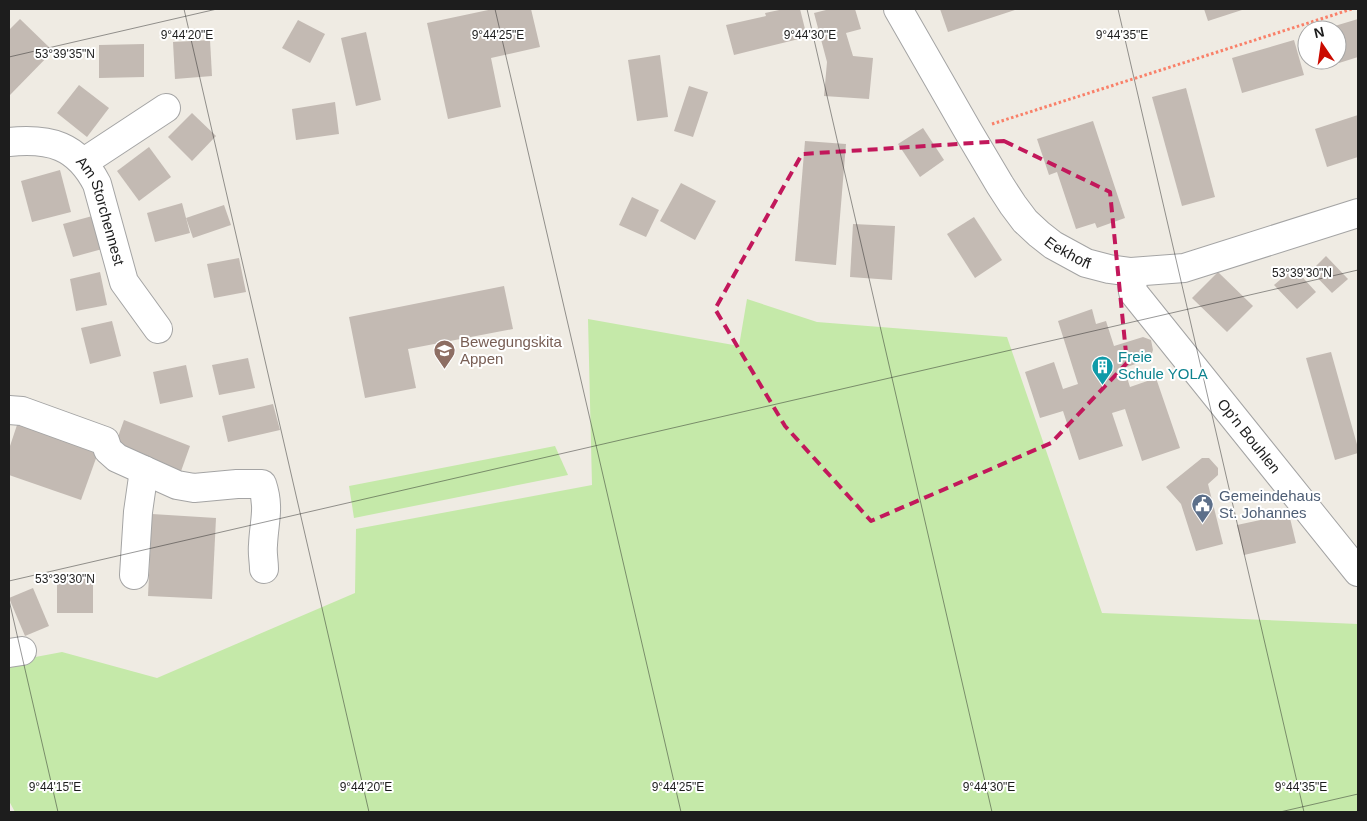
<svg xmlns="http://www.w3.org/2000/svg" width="1367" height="821" font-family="Helvetica,sans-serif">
	<rect width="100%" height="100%" fill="#efebe3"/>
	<g fill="#c5e9a9">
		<path d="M 747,299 L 817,322 L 1007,337 L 1102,613 L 1358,624 L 1358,812 L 15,812 L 9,801 L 9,662 L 62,652 L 157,678 L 355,593 L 356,529 L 592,485 L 588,319 L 739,346 Z"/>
		<path d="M 555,446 L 568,475 L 354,518 L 349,486 Z"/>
	</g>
	<g fill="#c3bab3">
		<path d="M 493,9 L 531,9 L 540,47 L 491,58 L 501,107 L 448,119 L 427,23 Z"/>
		<path d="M 784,9 L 800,9 L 807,37 L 734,55 L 726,25 L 766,16 L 765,13 Z"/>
		<path d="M 830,9 L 855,9 L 861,29 L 846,33 L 853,56 L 873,58 L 869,99 L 824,96 L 827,62 L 814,13 Z"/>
		<path d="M 940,9 L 1018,9 L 948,32 Z"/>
		<path d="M 1204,9 L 1245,9 L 1208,21 Z"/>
		<path d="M 20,19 L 53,51 L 9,96 L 9,30 Z"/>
		<path d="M 1358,19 L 1358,57 L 1339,63 L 1337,57 L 1337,30 L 1328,30 L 1328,28 Z"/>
		<path d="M 298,20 L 325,34 L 310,63 L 282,48 Z"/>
		<path d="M 366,32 L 381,100 L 356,106 L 341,38 Z"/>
		<path d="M 210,40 L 212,76 L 175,79 L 173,42 Z"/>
		<path d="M 1294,40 L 1304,75 L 1242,93 L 1232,58 Z"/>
		<path d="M 144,44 L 144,77 L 99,78 L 99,45 Z"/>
		<path d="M 660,55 L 668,117 L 637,121 L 628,60 Z"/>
		<path d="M 79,85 L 109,108 L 87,137 L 57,113 Z"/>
		<path d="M 689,86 L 708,92 L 693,137 L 674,131 Z"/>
		<path d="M 1186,88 L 1215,197 L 1182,206 L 1152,97 Z"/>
		<path d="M 335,102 L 339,134 L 296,140 L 292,109 Z"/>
		<path d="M 192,113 L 216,136 L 192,161 L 168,137 Z"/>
		<path d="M 1358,115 L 1358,157 L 1327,167 L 1315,129 Z"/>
		<path d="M 1093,121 L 1125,218 L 1097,228 L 1095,223 L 1076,229 L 1057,172 L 1049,175 L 1037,139 Z"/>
		<path d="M 923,128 L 944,160 L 920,177 L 898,144 Z"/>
		<path d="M 805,141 L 846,144 L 836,265 L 795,261 Z"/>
		<path d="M 149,147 L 171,177 L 139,201 L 117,171 Z"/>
		<path d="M 60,170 L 71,212 L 32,222 L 21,181 Z"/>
		<path d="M 681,183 L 716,201 L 695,240 L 660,221 Z"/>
		<path d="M 632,197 L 659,210 L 646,237 L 619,225 Z"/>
		<path d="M 182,203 L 190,233 L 155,242 L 147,213 Z"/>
		<path d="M 224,205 L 231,225 L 193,238 L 186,218 Z"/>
		<path d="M 96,215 L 106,248 L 73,257 L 63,224 Z"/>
		<path d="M 974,217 L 1002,260 L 975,278 L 947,234 Z"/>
		<path d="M 853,224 L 895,226 L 892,280 L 850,277 Z"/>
		<path d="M 1326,256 L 1348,279 L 1332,293 L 1311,271 Z"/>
		<path d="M 239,258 L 246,292 L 214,298 L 207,264 Z"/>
		<path d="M 1294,268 L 1316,292 L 1297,309 L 1274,285 Z"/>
		<path d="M 100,272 L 107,305 L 76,311 L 70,279 Z"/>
		<path d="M 1218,272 L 1253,306 L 1227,332 L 1192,298 Z"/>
		<path d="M 504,286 L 513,329 L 408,349 L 416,388 L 365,398 L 349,317 Z"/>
		<path d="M 1092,309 L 1096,324 L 1106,321 L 1114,346 L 1143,337 L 1151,340 L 1153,350 L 1150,359 L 1124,368 L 1130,387 L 1156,378 L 1180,448 L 1142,461 L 1125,409 L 1112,413 L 1123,446 L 1079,460 L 1063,411 L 1040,418 L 1025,372 L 1054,362 L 1063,389 L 1078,384 L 1058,321 Z"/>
		<path d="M 112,321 L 121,356 L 90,364 L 81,328 Z"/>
		<path d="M 1331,352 L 1358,448 L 1358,453 L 1335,460 L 1306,358 Z"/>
		<path d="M 248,358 L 255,388 L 219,395 L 212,365 Z"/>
		<path d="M 186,365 L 193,397 L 160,404 L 153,372 Z"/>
		<path d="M 273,404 L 280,430 L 228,442 L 222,416 Z"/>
		<path d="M 124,420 L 190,446 L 180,474 L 114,448 Z"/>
		<path d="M 18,422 L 99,450 L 81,500 L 9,475 L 9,449 Z"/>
		<path d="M 1202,458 L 1209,458 L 1218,468 L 1218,475 L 1208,484 L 1223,544 L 1196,551 L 1181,504 L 1166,487 Z"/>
		<path d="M 152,514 L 216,518 L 212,599 L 148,596 Z"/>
		<path d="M 1289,514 L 1296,543 L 1244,555 L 1237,525 Z"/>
		<rect x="57" y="575" width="36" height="38"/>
		<path d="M 33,588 L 49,626 L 25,636 L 9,598 Z"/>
	</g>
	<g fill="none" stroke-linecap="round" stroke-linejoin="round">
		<defs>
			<g id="minor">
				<path id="s1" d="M 898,9 L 968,131 L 1000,185 L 1013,205 L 1025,221 L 1039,234 L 1053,245 L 1086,263 L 1109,269 L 1131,272 L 1184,268 L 1358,213"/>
				<path id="s2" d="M 9,142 C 50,138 77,145 97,184 L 124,282 L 158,329"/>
				<path d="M 84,162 L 166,108"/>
				<path id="s3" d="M 1131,272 L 1133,292 L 1358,572"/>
				<path d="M 9,410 L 22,411 L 105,441 L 108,450 L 117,458 L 177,485 L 194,488 L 237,484 L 262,484 C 270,508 264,521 263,545 C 262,553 264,561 264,569"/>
				<path d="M 134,575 L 138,512 L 144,470"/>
				<path d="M 9,653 L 22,651"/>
			</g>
		</defs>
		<use href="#minor" stroke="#a4a4a4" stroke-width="30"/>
		<path stroke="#f98069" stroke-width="3" stroke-dasharray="2.5 2.5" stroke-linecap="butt" d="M 992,124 L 1352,9"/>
		<use href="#minor" stroke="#fff" stroke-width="28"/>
	</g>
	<path fill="none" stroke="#c2185b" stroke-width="4" stroke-dasharray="10 6" stroke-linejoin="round" d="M 1004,141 L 1110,192 L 1127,363 L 1051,443 L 871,521 L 785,426 L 715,309 L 802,154 Z"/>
	<path fill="none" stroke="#1d1d1d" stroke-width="1" stroke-opacity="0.45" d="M 184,9 L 369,812M 495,9 L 681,812M 807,9 L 992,812M 1118,9 L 1304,812M 9,57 L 217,9M 9,581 L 1358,270M 9,600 L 58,812M 1280,812 L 1358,794"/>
	<defs>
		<symbol id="school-pin" viewBox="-11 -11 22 30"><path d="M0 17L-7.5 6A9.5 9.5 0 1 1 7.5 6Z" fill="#8d6e63" stroke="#fff"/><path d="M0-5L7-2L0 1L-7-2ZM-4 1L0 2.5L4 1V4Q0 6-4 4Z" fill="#fff"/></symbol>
		<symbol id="building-pin" viewBox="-11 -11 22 30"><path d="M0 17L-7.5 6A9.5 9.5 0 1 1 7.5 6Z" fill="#0f9aa8" stroke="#fff"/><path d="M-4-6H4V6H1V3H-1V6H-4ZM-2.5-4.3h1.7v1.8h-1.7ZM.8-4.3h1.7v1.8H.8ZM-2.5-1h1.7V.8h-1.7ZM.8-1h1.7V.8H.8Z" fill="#fff"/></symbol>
		<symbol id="civic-pin" viewBox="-11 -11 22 30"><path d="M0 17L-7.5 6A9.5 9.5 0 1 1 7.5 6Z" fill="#5c6f8a" stroke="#fff"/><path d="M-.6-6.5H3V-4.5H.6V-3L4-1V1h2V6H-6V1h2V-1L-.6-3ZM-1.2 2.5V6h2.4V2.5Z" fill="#fff"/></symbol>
	</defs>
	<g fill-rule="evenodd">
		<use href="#school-pin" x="432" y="338" width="25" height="34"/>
		<use href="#building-pin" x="1090" y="354" width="25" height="34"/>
		<use href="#civic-pin" x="1190" y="492" width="25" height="34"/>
	</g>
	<g text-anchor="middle" stroke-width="4" stroke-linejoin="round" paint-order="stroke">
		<g font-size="15" fill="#1d1d1d" stroke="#fff">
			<text dy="5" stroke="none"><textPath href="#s2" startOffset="132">Am Storchennest</textPath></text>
			<text dy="5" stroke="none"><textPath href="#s1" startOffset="301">Eekhoff</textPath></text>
			<text dy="5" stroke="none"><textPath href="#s3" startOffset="205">Op'n Bouhlen</textPath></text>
		</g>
		<g font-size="15" fill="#785e54" stroke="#fff" text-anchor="start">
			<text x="460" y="347">Bewegungskita<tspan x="460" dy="17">Appen</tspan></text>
		</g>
		<g font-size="15" fill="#0d838f" stroke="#fff" text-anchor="start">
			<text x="1118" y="362">Freie<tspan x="1118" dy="17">Schule YOLA</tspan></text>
		</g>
		<g font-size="15" fill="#4e5e75" stroke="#fff" text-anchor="start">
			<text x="1219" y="501">Gemeindehaus<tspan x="1219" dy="17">St. Johannes</tspan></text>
		</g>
	</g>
	<g font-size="12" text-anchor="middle" fill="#1d1d1d" stroke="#fff" stroke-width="4" stroke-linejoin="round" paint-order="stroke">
		<text x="187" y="39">9°44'20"E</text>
		<text x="498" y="39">9°44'25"E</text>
		<text x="810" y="39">9°44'30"E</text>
		<text x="1122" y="39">9°44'35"E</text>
		<text x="65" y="58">53°39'35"N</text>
		<text x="1302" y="277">53°39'30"N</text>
		<text x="65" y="583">53°39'30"N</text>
		<text x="55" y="791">9°44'15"E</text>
		<text x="366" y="791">9°44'20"E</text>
		<text x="678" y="791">9°44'25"E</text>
		<text x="989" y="791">9°44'30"E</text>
		<text x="1301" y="791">9°44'35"E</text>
	</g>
	<rect width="1367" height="821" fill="none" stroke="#1d1d1d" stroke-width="20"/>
	<g transform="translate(1322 45) rotate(347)"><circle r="24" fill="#ffffff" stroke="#a5a5a5"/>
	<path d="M0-4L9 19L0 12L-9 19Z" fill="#ca0b00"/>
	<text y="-8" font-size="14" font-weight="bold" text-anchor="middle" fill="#1d1d1d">N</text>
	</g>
</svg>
